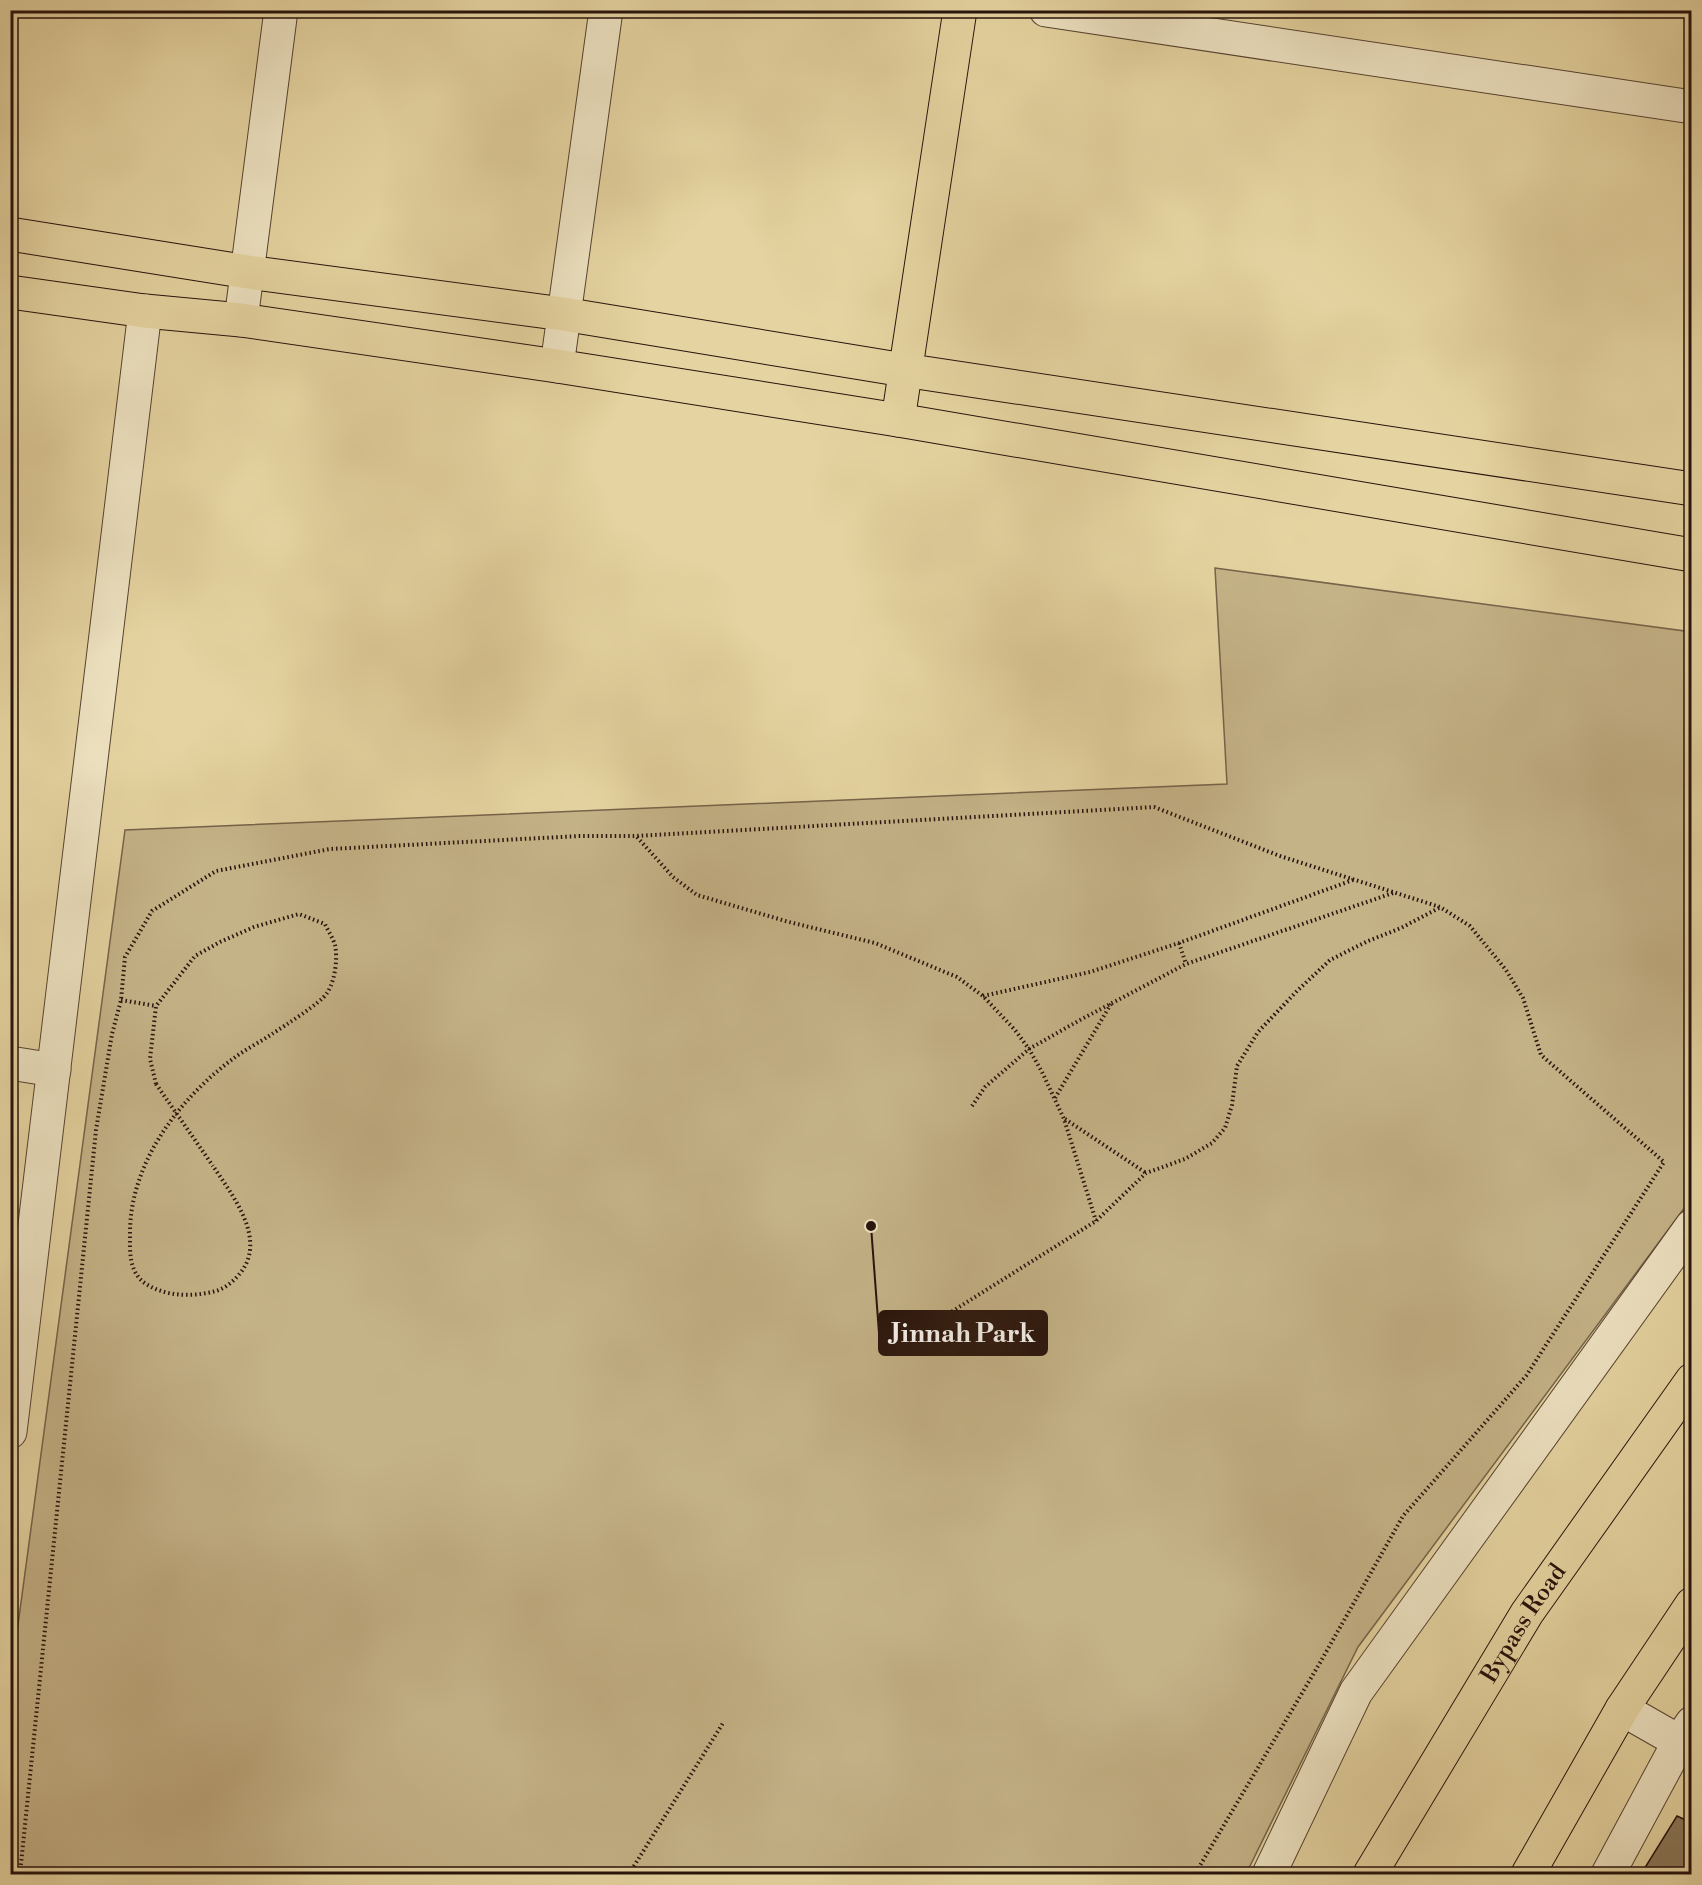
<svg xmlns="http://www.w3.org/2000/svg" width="1702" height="1885" font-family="'Libre Bodoni',serif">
	<rect width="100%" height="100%" fill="#e5d4a1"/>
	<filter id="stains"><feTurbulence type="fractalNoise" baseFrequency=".00333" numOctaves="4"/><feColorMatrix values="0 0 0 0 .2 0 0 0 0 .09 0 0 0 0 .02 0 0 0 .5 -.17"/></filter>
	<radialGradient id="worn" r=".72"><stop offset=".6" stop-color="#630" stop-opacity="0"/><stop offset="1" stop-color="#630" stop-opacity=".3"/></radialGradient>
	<path fill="#c5b388" stroke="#76634a" stroke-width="1.5" d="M 1215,568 L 1692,632 L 1691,1199 L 1358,1647 L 1246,1874 L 11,1874 L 11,1677 L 125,830 L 1227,784 Z"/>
	<path fill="#8a7759" stroke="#27130c" stroke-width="1.5" d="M 1677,1816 L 1692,1823 L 1692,1874 L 1641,1874 Z"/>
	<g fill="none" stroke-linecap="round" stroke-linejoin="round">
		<defs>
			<g id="minor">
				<path d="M 1046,10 L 1692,107"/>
				<path d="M 241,320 L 281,10"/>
				<path d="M 557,366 L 606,10"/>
				<path d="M 10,1063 L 54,1070"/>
				<path d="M 10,1432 L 145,311"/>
				<path d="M 1622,1709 L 1692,1749"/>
				<path d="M 1269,1874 L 1356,1692 L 1692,1226"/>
				<path d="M 1608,1874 L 1679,1742 L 1692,1723"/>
			</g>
			<g id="major">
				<path d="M 10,234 L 248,272 L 563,314 L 904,370 L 1692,489"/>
				<path d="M 10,292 L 145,311 L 241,320 L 557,366 L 898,420 L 1692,555"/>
				<path d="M 898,420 L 960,10"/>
				<path id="s1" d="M 1370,1874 L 1527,1613 L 1692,1380"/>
				<path d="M 1528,1874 L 1622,1709 L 1692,1604"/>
			</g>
		</defs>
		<use href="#minor" stroke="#564331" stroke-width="35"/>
		<use href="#major" stroke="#27130c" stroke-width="35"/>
		<g stroke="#27130c" stroke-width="4" stroke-dasharray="1.5 3" stroke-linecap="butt">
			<path d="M 637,837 L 673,877 L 697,895 L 789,922 L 875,943 L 957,977 L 983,996 L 1015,1030 L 1029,1049 L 1042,1072 L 1064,1119 L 1096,1221"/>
			<path d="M 1179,943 L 1186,964"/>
			<path d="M 983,996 L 1090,972 L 1179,943 L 1353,880"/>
			<path d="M 121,1000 L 156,1006"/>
			<path d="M 156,1084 L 150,1059 L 156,1006 L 195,956 L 220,942 L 254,927 L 299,914 L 325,924 C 328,931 333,938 335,945 C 338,959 335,981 327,993 C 321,1003 284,1026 272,1034 C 260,1042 246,1049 234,1058 C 180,1098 131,1161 130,1231 C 130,1250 128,1272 146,1284 C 167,1297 193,1297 216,1291 C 226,1288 235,1280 241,1272 C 267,1238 232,1195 213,1166"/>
			<path d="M 1055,1098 L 1111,1004"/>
			<path d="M 972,1106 L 985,1087 L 1029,1049 L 1080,1020 L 1186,964 L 1393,893"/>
			<path d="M 1065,1119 L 1146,1173"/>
			<path d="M 948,1314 L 1096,1221 L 1146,1173 L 1185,1159 L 1212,1143 L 1225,1128 L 1232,1105 L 1237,1066 L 1258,1032 L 1297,991 L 1330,960 L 1368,941 L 1401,928 L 1439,908"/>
			<path d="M 20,1874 L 96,1130 L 112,1034 L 121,1000 L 125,957 L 152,911 L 216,871 L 330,849 L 580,836 L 636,836 L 1154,807 L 1280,856 L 1440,907 L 1470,926 L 1506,970 L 1523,998 L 1541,1055 L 1664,1162 L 1526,1376 L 1403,1516 L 1321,1661 L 1195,1874"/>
			<path d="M 629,1874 L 723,1723"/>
		</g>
		<use href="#minor" stroke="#eee3c2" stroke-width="33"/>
		<use href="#major" stroke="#e5d4a1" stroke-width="33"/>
		<path stroke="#27130c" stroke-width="4" stroke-dasharray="1.5 3" stroke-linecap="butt" d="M 156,1084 L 213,1166"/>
	</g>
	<g text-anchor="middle" stroke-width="5" stroke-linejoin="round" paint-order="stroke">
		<g font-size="24" fill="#27130c" stroke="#eee3c2">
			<text dy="8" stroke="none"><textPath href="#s1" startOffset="294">Bypass Road</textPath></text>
		</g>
	</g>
	<path fill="none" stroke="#27130c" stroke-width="2" d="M871 1226L879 1333"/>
	<circle fill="#27130c" stroke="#eee3c2" stroke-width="2" cx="871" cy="1226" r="6"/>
	<rect fill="#27130c" stroke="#27130c" stroke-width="2" x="879" y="1311" width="168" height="44" rx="6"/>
	<g font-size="26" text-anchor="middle" font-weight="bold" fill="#fff">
		<text x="963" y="1342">Jinnah Park</text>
	</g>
	<rect width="1702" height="1885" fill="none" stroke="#e5d4a1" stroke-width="36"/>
	<rect x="12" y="12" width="1678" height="1861" fill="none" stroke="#27130c" stroke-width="3"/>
	<rect x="18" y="18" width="1666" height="1849" fill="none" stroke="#27130c" stroke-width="1.5"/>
	<rect width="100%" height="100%" filter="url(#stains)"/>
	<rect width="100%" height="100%" fill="url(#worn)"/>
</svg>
